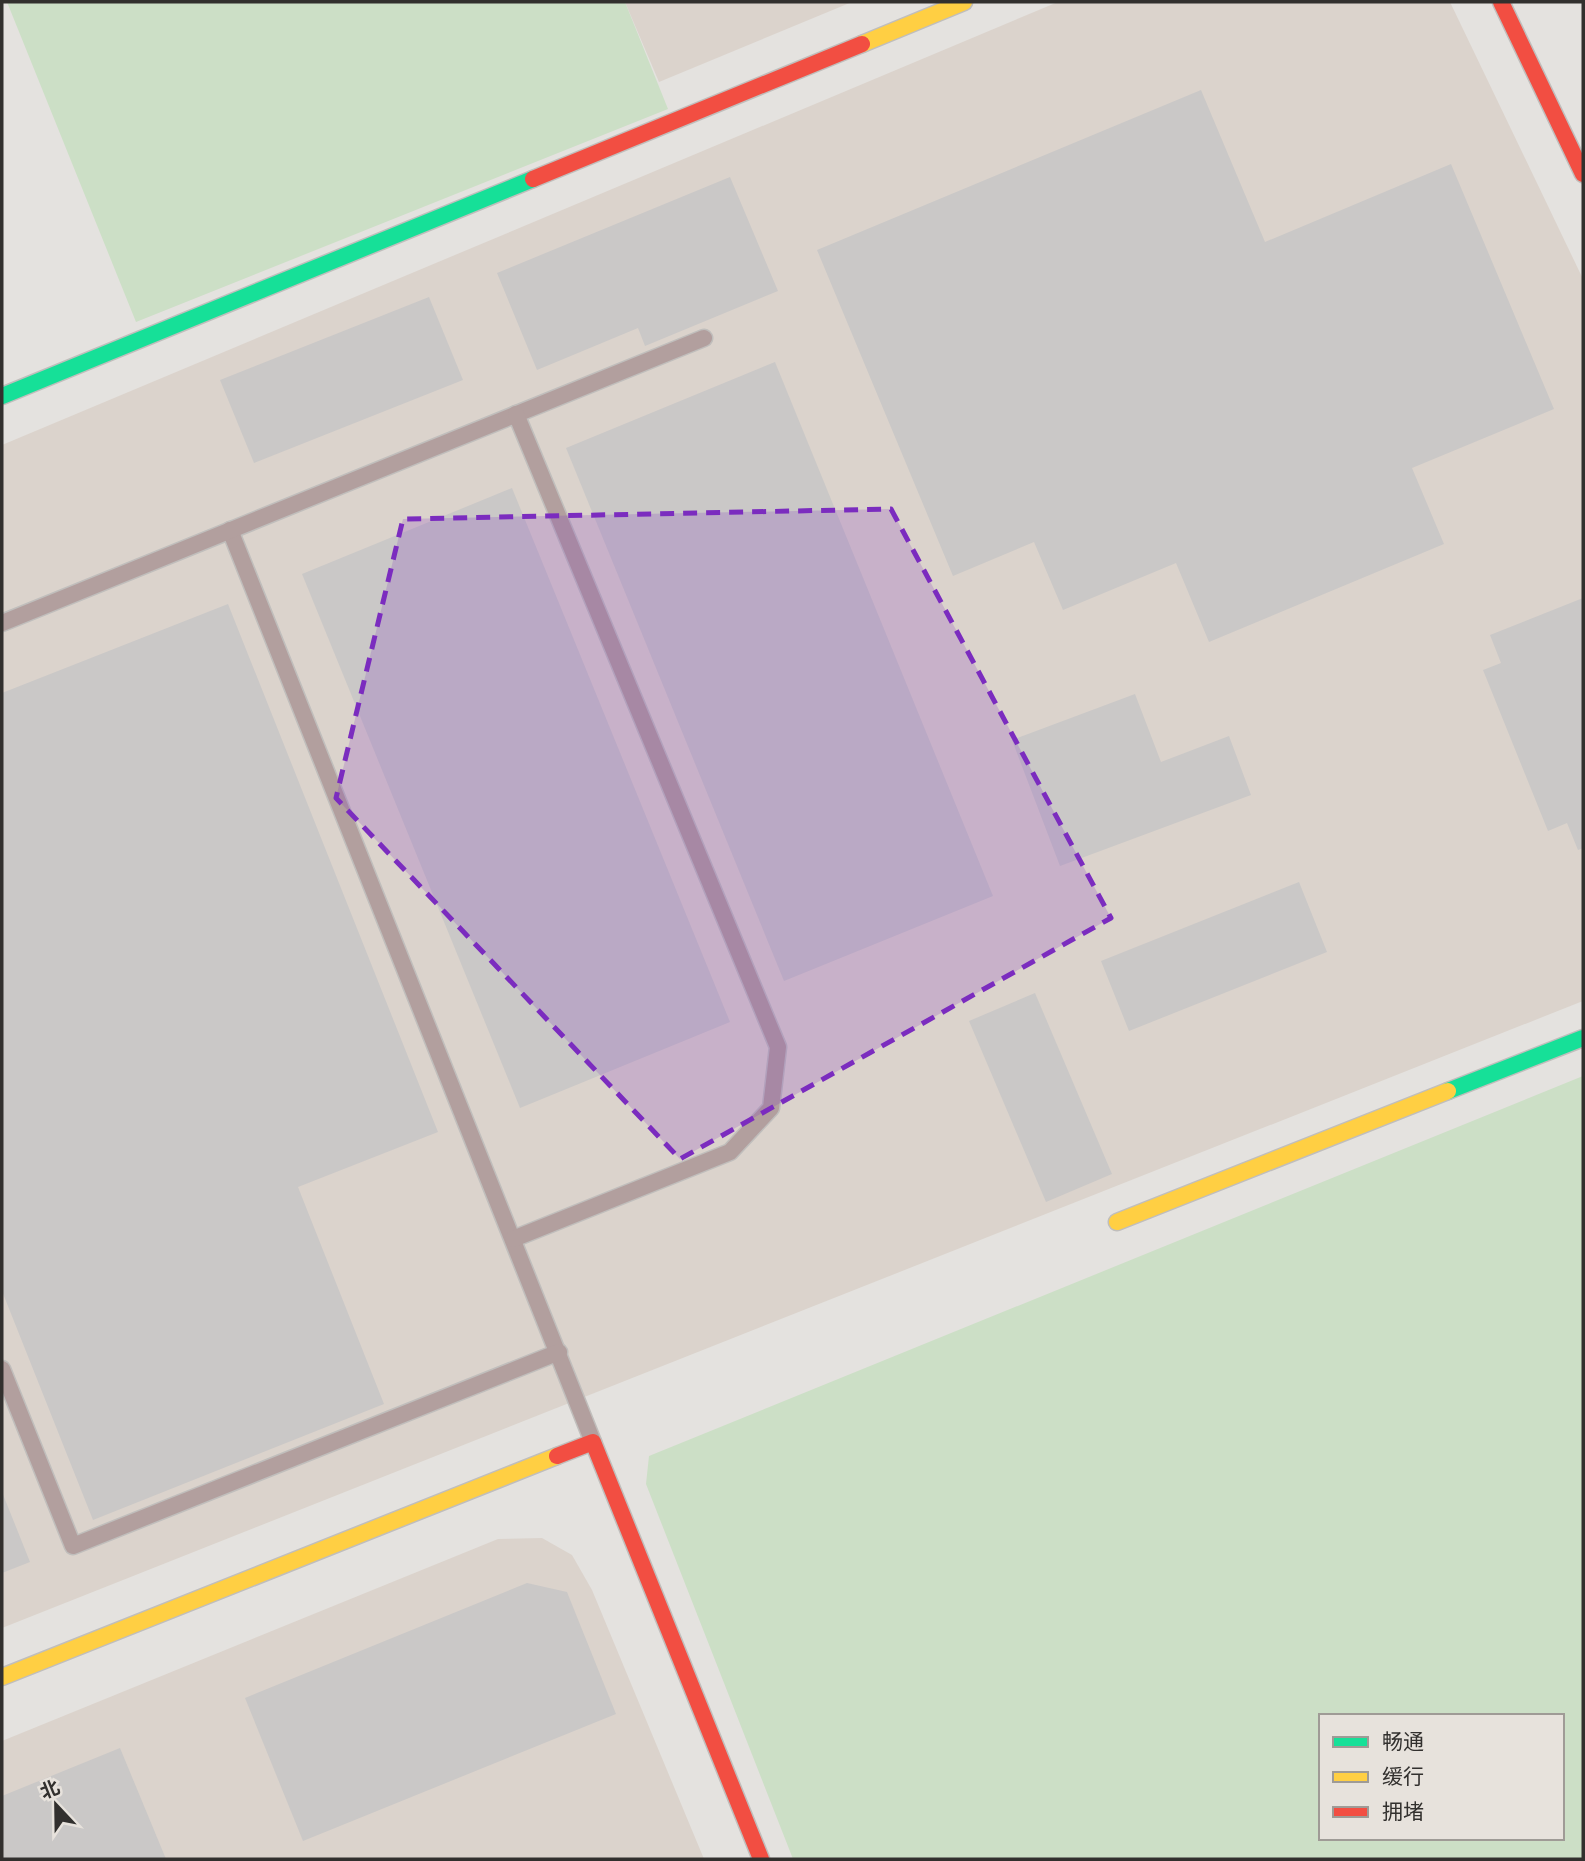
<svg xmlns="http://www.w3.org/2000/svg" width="1585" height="1861" font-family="'Sofia Sans Condensed','Noto Sans SC',sans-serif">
	<rect width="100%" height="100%" fill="#e4e2df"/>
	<g fill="#dbd3cc">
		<path d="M 625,2 L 852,2 L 659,82 Z"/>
		<path d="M 1058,2 L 1450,2 L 1583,279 L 1583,1001 L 2,1628 L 2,445 Z"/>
		<path d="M 542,1538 L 572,1555 L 592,1590 L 704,1859 L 2,1859 L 2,1741 L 498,1539 Z"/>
	</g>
	<g fill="#ccdfc6" fill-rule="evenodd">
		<path d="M 7,2 L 625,2 L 668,109 L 136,322 Z"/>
		<path d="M 1583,1076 L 1583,1859 L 793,1859 L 646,1484 L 649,1456 ZM 1321,1716 L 1562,1716 L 1562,1838 L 1321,1838 Z"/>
	</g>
	<g fill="#cac8c7">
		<path d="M 1201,90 L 1265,242 L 1451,164 L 1554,409 L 1412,468 L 1444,544 L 1209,642 L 1176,563 L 1063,610 L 1034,542 L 953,576 L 817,250 Z"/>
		<path d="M 730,177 L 778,291 L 645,346 L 638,328 L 537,370 L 497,273 Z"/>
		<path d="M 429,297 L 463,380 L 254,463 L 220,380 Z"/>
		<path d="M 775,362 L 993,896 L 784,981 L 566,448 Z"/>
		<path d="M 512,488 L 730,1022 L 520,1108 L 302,574 Z"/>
		<path d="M 1583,598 L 1583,848 L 1578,850 L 1567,823 L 1548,831 L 1483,670 L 1501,663 L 1490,635 Z"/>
		<path d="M 228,604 L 438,1132 L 298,1187 L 384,1404 L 93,1520 L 2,1291 L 2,693 Z"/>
		<path d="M 1135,694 L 1161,762 L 1229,736 L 1251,795 L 1060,866 L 1012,740 Z"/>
		<path d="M 1299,882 L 1327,952 L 1129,1031 L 1101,961 Z"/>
		<path d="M 1035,993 L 1112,1174 L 1046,1202 L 969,1021 Z"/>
		<path d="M 2,1492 L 30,1562 L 2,1573 Z"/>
		<path d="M 527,1583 L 567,1592 L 616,1714 L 303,1841 L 245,1698 Z"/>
		<path d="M 120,1748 L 166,1859 L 2,1859 L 2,1796 Z"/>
	</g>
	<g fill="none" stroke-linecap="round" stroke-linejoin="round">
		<defs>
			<g id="lane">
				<path d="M 230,530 L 593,1442"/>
				<path d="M 2,623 L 704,338"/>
				<path d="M 513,1239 L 730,1152 L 771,1108 L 778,1047 L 516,414"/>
				<path d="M 2,1369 L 73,1546 L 559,1352"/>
			</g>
			<g id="fast">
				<path d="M 2,396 L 533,179"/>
				<path d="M 1448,1091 L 1583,1038"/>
			</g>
			<g id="slow">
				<path d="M 862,44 L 964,2"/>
				<path d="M 1117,1222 L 1448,1091"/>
				<path d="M 2,1677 L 557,1456"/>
			</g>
			<g id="jam">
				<path d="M 1501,2 L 1583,174"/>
				<path d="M 533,179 L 862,44"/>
				<path d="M 557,1456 L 593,1442 L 761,1859"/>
			</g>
		</defs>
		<use href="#lane" stroke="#c0bebc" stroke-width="19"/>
		<use href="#fast" stroke="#c0bebc" stroke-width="19"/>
		<use href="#slow" stroke="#c0bebc" stroke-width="19"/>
		<use href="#jam" stroke="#c0bebc" stroke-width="19"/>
		<use href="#lane" stroke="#b29f9e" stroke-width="16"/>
		<use href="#fast" stroke="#16e098" stroke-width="16"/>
		<use href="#slow" stroke="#ffcf43" stroke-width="16"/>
		<use href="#jam" stroke="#f24e42" stroke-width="16"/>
	</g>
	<path fill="#7b2cbf" fill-opacity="0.2" stroke="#7b2cbf" stroke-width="5" stroke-dasharray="14 9" stroke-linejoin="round" d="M 891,509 L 1111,918 L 680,1159 L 336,798 L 403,519 Z"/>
	<rect width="1585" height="1861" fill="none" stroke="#32302e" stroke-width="7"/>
	<rect x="1319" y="1714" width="245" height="126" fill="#e7e2dc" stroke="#9f9b96" stroke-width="2"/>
	<rect x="1333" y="1737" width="35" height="10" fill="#16e098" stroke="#9f9b96" stroke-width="2"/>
	<text x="1382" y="1749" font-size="21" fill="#32302e">畅通</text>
	<rect x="1333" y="1772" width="35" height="10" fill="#ffcf43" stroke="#9f9b96" stroke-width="2"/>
	<text x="1382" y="1784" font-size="21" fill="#32302e">缓行</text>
	<rect x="1333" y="1807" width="35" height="10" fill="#f24e42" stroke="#9f9b96" stroke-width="2"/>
	<text x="1382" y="1819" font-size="21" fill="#32302e">拥堵</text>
	<g transform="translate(56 1805) rotate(338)" stroke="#e7e2dc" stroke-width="5" paint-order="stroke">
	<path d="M0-5L12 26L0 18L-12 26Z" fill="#32302e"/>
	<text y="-10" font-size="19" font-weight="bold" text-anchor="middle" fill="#32302e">北</text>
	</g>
</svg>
